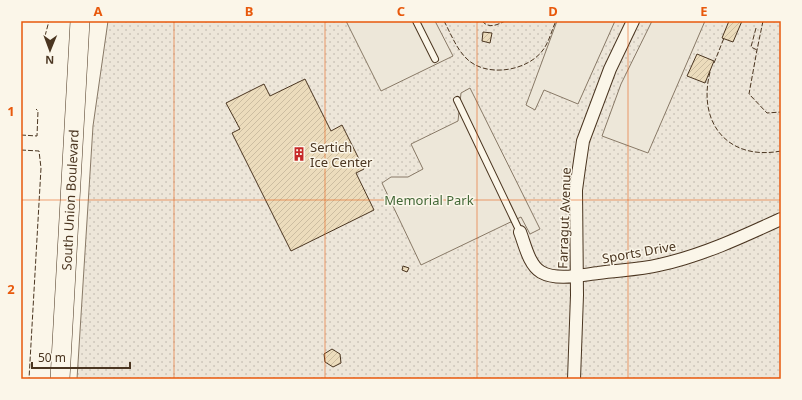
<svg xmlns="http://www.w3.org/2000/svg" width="802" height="400" font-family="'Noto Sans',sans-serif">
	<defs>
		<pattern id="park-dots" width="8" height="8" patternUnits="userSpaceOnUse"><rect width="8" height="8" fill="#ede6d9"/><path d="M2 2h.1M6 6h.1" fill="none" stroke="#cdc6ba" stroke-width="1.8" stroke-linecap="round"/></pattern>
		<pattern id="building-hatch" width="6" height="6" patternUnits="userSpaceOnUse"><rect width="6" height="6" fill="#ecdcbc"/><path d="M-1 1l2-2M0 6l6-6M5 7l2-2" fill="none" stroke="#ccbda1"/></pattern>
	</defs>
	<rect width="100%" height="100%" fill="#fbf6e9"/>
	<path fill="url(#park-dots)" stroke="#887966" d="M 108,21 L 781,21 L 781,379 L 77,379 L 93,126 Z"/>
	<g fill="#ede7d9" stroke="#887966">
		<path d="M 346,21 L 435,21 L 453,56 L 381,91 Z"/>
		<path d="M 557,21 L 615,21 L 578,104 L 544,90 L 535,110 L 526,105 Z"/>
		<path d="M 652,21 L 705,21 L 648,153 L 602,136 L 621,84 Z"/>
		<path d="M 470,88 L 540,229 L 530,234 L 521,217 L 421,265 L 382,183 L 391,177 L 408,177 L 423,169 L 411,144 L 458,121 L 461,93 Z"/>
	</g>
	<g fill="url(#building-hatch)" stroke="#4a3520">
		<path d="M 729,21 L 742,21 L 733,42 L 722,38 Z"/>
		<path d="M 483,32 L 492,33 L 490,43 L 482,41 Z"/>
		<path d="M 697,54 L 714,61 L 705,83 L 687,76 Z"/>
		<path d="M 305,79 L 331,131 L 342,125 L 364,169 L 356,173 L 374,210 L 291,251 L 232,133 L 240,129 L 226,103 L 264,84 L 270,96 Z"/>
		<path d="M 403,266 L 409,268 L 407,272 L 402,270 Z"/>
		<path d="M 332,349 L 340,354 L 341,363 L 333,367 L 325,362 L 324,354 Z"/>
	</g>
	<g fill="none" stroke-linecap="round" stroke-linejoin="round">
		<defs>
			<g id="service">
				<path d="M 416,21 L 435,59"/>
				<path d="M 457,100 L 520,232"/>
			</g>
			<g id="minor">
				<path d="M 520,232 C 525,245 529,265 541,272 C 557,281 581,275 598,273 C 618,270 639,270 659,265 C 701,256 742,237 781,219"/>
				<path d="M 574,379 L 577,295 L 576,190 L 579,168 L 583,141 L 610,69 L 633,21"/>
			</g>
			<path id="primary" d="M 60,379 L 80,21"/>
		</defs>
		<use href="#service" stroke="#4a3520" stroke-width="8"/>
		<use href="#minor" stroke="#4a3520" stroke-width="14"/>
		<use href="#primary" stroke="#4a3520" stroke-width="20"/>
		<use href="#service" stroke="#fbf6e9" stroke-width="6"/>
		<use href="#minor" stroke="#fbf6e9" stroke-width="12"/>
		<use href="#primary" stroke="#fbf6e9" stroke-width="19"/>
		<g stroke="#4a3520" stroke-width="1" stroke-dasharray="5 2" stroke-linecap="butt">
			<path d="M 444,21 C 451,34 456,48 466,58 C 486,79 531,71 545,47 C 550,39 552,29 556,21"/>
			<path d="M 482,21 C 489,29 497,25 505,21"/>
			<path d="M 763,21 L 757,50 L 749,94 L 767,113 L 781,112"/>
			<path d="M 756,28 L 751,47 L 757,50 L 756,52"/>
			<path d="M 45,36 L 49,21"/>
			<path d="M 714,63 L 724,38"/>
			<path d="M 710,72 C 697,123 728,161 781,151"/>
			<path d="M 21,135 L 37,136 L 38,111 L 36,109"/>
			<path d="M 21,150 L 39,151 L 41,168 L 29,379"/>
		</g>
	</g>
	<path fill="none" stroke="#e8590c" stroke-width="1" stroke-opacity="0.55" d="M 174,21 L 174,379M 325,21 L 325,379M 477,21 L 477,379M 628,21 L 628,379M 21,200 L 781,200"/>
	<defs>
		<symbol id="building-bare" viewBox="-9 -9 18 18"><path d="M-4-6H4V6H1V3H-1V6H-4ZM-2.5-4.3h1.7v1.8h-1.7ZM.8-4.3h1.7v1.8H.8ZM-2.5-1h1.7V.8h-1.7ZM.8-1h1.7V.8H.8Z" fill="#c62828" stroke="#fbf6e9" stroke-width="2.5" paint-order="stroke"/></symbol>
	</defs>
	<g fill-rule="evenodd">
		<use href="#building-bare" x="289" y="144" width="20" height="20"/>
	</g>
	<g text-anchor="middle" stroke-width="3" stroke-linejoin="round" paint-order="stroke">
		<g font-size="13" fill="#4a3520" stroke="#fbf6e9" text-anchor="start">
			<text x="310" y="152">Sertich<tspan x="310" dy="15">Ice Center</tspan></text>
		</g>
		<g font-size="13" fill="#4a3520" stroke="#fbf6e9">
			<text transform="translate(70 200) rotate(-87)" y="5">South Union Boulevard</text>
			<text transform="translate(564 218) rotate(-88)" y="5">Farragut Avenue</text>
			<text transform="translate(639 252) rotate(-10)" y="5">Sports Drive</text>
		</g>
		<g font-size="13" fill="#436837" stroke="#fbf6e9">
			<text x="429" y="205">Memorial Park</text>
		</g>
	</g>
	<rect width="802" height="400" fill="none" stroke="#fbf6e9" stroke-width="44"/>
	<g transform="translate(50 50) rotate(181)" stroke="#fbf6e9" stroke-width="3" paint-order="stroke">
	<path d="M0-3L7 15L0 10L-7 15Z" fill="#4a3520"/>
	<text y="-6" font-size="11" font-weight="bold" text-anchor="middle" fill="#4a3520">N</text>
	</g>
	<path d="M32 362v6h98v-6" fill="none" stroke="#4a3520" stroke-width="2"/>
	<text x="38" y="362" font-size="12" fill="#4a3520" stroke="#fbf6e9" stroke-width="3" paint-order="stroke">50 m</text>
	<rect x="22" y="22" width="758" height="356" fill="none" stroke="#e8590c" stroke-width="1.5"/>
	<g font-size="13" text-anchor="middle" font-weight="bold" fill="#e8590c">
		<text x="98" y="16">A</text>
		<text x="249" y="16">B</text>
		<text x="401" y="16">C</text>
		<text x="553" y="16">D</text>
		<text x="704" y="16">E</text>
		<text x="11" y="116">1</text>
		<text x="11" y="294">2</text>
	</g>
</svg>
